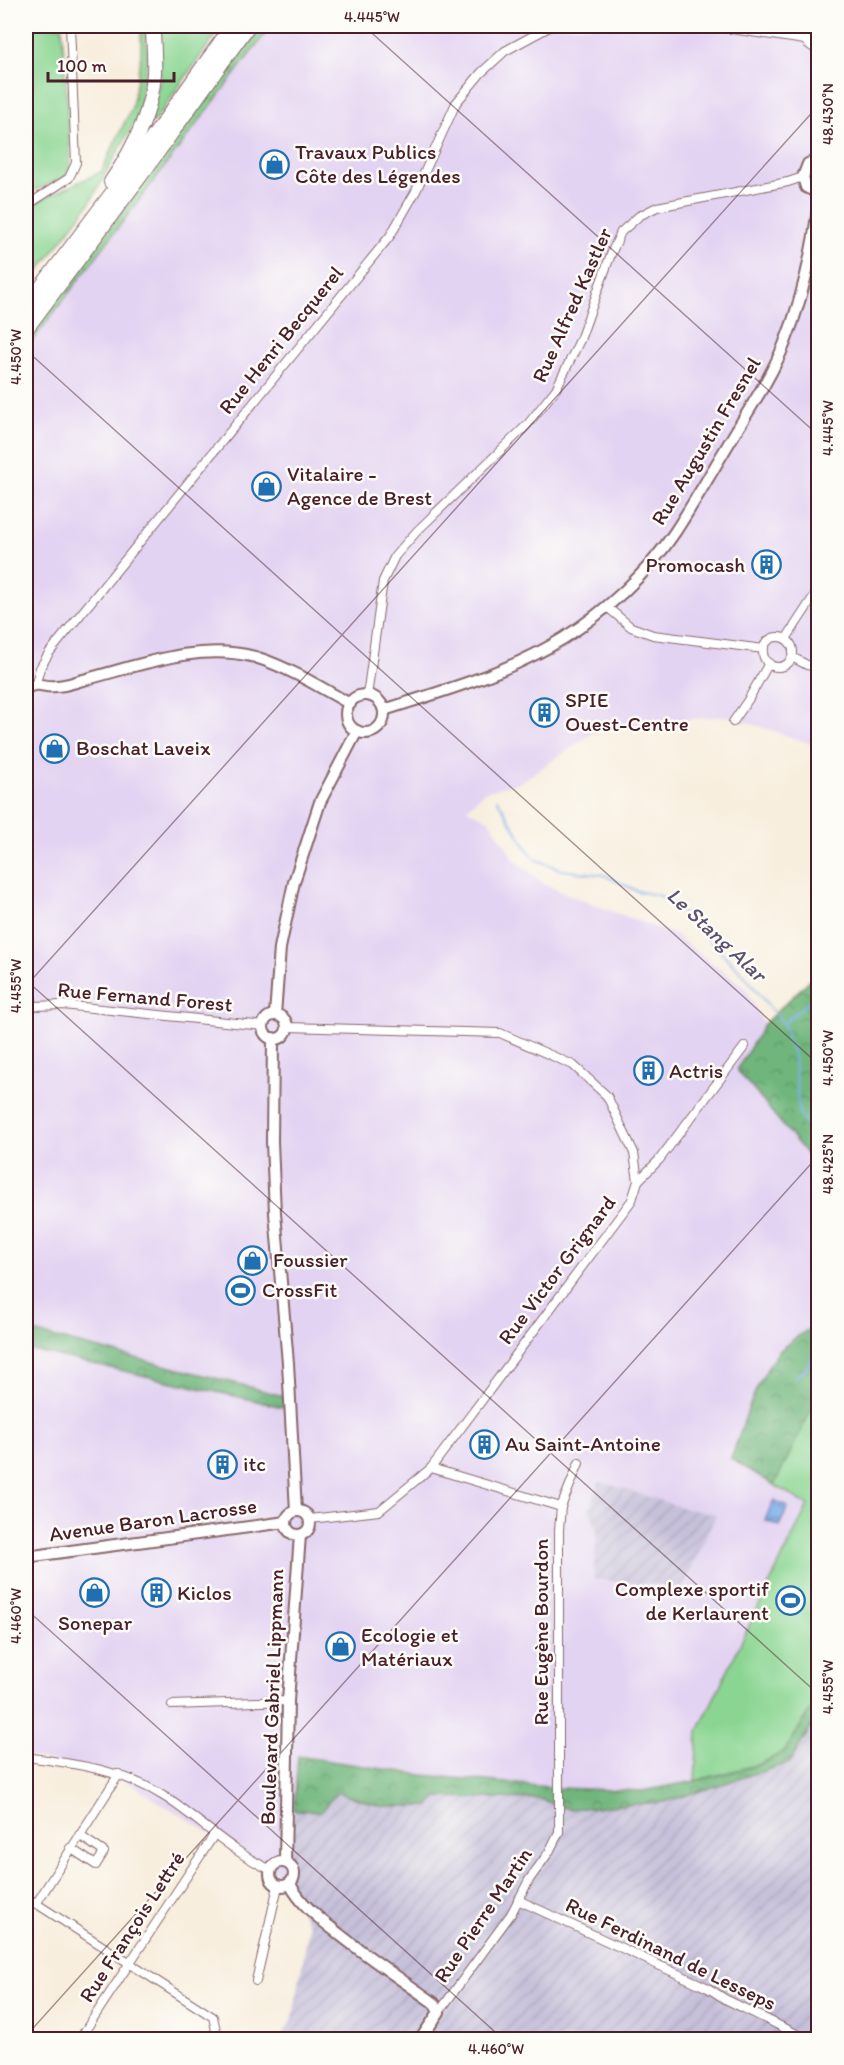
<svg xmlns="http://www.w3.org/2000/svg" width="844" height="2065" font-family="Itim,sans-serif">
	<defs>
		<pattern id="industrial-furrows" width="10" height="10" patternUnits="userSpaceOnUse" patternTransform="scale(1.5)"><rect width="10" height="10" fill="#c6c0da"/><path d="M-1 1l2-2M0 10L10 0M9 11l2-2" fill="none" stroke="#aca5bb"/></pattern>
		<pattern id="forest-crowns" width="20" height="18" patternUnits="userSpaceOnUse" patternTransform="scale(1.5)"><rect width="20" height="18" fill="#6fb67c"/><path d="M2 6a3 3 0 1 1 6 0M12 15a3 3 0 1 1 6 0" fill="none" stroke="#5d9366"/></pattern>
		<pattern id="water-waves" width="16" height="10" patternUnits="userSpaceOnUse" patternTransform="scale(1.5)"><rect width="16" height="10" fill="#7fb1eb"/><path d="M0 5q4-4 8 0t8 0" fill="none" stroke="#6a8fbf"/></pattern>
	</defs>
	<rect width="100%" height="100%" fill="#fdfcf7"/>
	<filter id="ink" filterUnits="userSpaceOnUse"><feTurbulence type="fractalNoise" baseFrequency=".0167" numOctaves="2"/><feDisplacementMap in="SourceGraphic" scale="12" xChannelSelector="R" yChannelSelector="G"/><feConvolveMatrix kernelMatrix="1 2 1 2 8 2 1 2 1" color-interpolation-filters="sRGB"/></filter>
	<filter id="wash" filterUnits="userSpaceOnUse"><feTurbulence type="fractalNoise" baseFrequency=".008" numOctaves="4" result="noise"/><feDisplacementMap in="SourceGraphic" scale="24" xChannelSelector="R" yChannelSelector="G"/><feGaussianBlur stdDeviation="1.35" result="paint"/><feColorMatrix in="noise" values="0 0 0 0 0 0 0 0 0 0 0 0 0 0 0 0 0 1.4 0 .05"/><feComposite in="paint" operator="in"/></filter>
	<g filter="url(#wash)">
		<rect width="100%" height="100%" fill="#f8eede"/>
		<path fill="#e3d3f2" d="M 271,26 L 818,26 L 818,746 L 728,716 L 613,726 L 591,734 L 521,782 L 484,792 L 467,809 L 489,820 L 514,859 L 544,884 L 586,902 L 674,934 L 745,988 L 764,1024 L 737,1070 L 818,1168 L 818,1323 L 785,1346 L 808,1505 L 698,1731 L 695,1781 L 644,1791 L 558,1788 L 429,1776 L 298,1756 L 294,1810 L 282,1875 L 203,1829 L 117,1776 L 26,1756 L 26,349 Z"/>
		<g fill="url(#industrial-furrows)">
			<path d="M 599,1481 L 687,1509 L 716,1514 L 683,1588 L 593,1579 L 597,1533 L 590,1509 Z"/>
			<path d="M 818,1716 L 818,2039 L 280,2040 L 293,2018 L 309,1926 L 282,1875 L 294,1810 L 321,1811 L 337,1792 L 380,1806 L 428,1806 L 438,1797 L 540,1799 L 569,1809 L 665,1802 L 789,1763 Z"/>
		</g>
		<g fill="#8ad592" stroke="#6a7a5e" stroke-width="1.5">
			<path d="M 26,26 L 62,26 L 71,165 L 65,177 L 26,194 Z"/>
			<path d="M 141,26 L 146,26 L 147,61 L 139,114 L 89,204 L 26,288 L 26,212 L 40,200 L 101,172 L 132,107 L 141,55 Z"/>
			<path d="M 160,26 L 222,26 L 153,123 L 150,120 L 160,80 Z"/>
			<path d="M 264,26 L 271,26 L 26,349 L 26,340 L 198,111 Z"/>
			<path d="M 818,1396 L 818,1698 L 785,1751 L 761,1764 L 695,1781 L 698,1731 L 808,1505 L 774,1485 Z"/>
		</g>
		<g fill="url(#forest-crowns)" stroke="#5c6a54" stroke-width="1.5">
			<path d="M 818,972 L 818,1168 L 737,1070 L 764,1024 Z"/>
			<path d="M 818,1323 L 818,1396 L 774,1485 L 731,1459 C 743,1426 753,1386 775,1357 C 785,1342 804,1333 818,1323 Z"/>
			<path d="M 26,1330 C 111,1353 197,1372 283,1396 L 283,1407 L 26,1349 Z"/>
			<path d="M 818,1698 L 818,1716 L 789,1763 L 665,1802 L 569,1809 L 540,1799 L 438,1797 L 428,1806 L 380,1806 L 337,1792 L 321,1811 L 294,1810 L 298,1756 L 423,1775 L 558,1788 L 642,1791 L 695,1781 L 761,1764 L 785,1751 Z"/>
		</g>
		<path fill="url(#water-waves)" stroke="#64688b" stroke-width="1.5" d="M 774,1500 L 788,1507 L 779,1526 L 765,1520 Z"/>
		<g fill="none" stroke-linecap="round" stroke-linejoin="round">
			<g stroke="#7fb1eb" stroke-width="2">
				<path d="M 497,799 L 526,847 L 535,859 L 562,870 L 604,875 L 637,891 L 661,896 L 683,914 L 744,975 L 783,1024 L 794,1057 L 799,1113 L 808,1126 L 818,1136"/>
				<path d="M 783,1024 L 818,994"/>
				<path d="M 795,1377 L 806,1368 L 818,1347"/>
			</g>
		</g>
	</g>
	<g filter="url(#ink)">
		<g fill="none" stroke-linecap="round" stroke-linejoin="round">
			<defs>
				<g id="street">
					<path d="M 712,26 L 818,42"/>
					<path d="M 800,39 L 818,30"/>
					<path d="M 807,43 L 818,51"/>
					<path d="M 26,206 L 69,178 L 76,163 L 70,26"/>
					<path d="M 607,607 L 631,627 L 653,635 L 764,649"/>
					<circle cx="778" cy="652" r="15"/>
					<path d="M 786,639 L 818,590"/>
					<path d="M 792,657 L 807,665 L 818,667"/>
					<path d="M 36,683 L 40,668 L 49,653 L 390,236 L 416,191 L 456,103 L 481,73 L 505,51 L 551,26"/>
					<path d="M 367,696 L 383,581 L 395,556 L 417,531 L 528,424 L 556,389 L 580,340 L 611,254 L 621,232 L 639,216 L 657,207 L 788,182 L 803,177"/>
					<path d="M 733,722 L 748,700 L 769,663"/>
					<path d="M 26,967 L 33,1006"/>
					<path d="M 26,1013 L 33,1006 L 63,1005 L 264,1026"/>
					<path d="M 287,1027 L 500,1033 L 573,1065 L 607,1096 L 634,1153 L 638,1181 L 632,1200 L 431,1468 L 379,1511 L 310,1519"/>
					<path d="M 638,1181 L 659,1160 L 745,1046"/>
					<path d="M 431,1468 L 561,1507"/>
					<path d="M 172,1705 L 288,1701"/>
					<path d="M 26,1757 C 75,1764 122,1769 165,1797 C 201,1820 231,1852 271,1870"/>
					<path d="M 70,1848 L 96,1865 L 104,1852 L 79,1835"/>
					<path d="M 26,1897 L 213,2017 L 216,2030 L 209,2040"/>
					<path d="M 518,1900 L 708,1988 L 725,1999 L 809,2040"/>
					<path d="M 36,1904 L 119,1774"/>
					<path d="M 256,1981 L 278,1886"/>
					<path d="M 439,2012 L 511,1914 L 529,1880 L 549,1852 L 559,1832 L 559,1530 L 561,1507 L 579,1463"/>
					<path d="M 79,2040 L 214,1835"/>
				</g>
				<g id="secondary">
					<path d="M 818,160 L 808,164 L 803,177 L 806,187 L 818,193"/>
					<path d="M 26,688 C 40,681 43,688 56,686 C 65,686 75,682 83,680 C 138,666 198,642 255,657 C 288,667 320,687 350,704"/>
					<circle cx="365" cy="714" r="19"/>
					<path d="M 384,710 C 446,690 508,673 564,638 C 606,611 647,574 675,532 C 694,503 711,473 729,443 C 748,411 770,379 784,345 C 802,301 812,255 818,209"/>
					<path d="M 275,1015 L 280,948 L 294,882 L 320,802 L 357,731"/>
					<circle cx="275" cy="1027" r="12"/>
					<path d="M 273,1038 L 272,1142 L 275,1213 L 288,1363 L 296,1511"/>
					<circle cx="298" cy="1523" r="12"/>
					<path d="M 26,1557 L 286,1522"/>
					<circle cx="282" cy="1874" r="12"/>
					<path d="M 285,1862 L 288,1701 L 300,1535"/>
					<path d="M 290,1884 C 301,1905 320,1919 339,1934 C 369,1958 402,1980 434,2003 L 439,2012 L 420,2040"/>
				</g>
				<g id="highway">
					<path d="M 111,182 C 133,150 152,112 154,73 C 155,57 153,41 153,26"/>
					<path d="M 26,307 L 134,164 L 232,26"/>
					<path d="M 26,329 L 147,167 L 248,26"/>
				</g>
			</defs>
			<use href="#street" stroke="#87676a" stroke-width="10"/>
			<use href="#secondary" stroke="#87676a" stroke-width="14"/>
			<use href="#highway" stroke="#87676a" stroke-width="16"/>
			<use href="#street" stroke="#fff" stroke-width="8"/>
			<use href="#secondary" stroke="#fff" stroke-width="10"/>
			<use href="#highway" stroke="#fff" stroke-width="14"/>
		</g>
	</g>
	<path fill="none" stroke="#4a1f2b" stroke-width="1.5" stroke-opacity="0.45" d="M 364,26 L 818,435M 26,350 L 818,1064M 26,980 L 818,1694M 26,986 L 818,106M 26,1609 L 504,2040M 26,2036 L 818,1156"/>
	<defs>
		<symbol id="shop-ring" viewBox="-11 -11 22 22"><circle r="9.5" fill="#fdfcf7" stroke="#1f6fb2" stroke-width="1.5"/><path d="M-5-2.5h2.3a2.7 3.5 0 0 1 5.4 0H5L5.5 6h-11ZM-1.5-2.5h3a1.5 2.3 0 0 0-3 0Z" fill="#1f6fb2"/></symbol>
		<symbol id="building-ring" viewBox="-11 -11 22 22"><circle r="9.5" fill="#fdfcf7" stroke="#1f6fb2" stroke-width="1.5"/><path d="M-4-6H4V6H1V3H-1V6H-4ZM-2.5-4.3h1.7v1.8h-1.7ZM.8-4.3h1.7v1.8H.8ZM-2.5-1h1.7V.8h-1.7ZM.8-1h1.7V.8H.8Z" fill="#1f6fb2"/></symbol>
		<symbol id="stadium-ring" viewBox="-11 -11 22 22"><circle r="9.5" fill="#fdfcf7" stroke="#1f6fb2" stroke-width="1.5"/><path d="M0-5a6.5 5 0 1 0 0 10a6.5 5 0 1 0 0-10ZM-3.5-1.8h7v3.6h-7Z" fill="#1f6fb2"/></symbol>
	</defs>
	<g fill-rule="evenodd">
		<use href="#shop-ring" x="258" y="148" width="33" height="33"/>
		<use href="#shop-ring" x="250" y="470" width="33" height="33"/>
		<use href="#building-ring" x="750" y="548" width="33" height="33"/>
		<use href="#building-ring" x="528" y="696" width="33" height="33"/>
		<use href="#shop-ring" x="38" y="732" width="33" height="33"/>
		<use href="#building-ring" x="632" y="1054" width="33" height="33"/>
		<use href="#shop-ring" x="236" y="1244" width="33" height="33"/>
		<use href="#stadium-ring" x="224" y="1274" width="33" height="33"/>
		<use href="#building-ring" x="468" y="1428" width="33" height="33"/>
		<use href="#building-ring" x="206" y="1448" width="33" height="33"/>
		<use href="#shop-ring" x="78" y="1576" width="33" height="33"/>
		<use href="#building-ring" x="140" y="1576" width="33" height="33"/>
		<use href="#stadium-ring" x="774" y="1584" width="33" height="33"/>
		<use href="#shop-ring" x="324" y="1630" width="33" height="33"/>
	</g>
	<g text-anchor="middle" stroke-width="5" stroke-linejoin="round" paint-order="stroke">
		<g font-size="21" fill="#4a1f2b" stroke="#fdfcf7" text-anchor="start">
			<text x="295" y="159">Travaux Publics<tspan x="295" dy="24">Côte des Légendes</tspan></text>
			<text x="287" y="481">Vitalaire -<tspan x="287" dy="24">Agence de Brest</tspan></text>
			<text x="745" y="572" text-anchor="end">Promocash</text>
			<text x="565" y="707">SPIE<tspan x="565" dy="24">Ouest-Centre</tspan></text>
			<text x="76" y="755">Boschat Laveix</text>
			<text x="669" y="1078">Actris</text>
			<text x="273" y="1267">Foussier</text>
			<text x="262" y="1297">CrossFit</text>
			<text x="505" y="1451">Au Saint-Antoine</text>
			<text x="243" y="1471">itc</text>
			<text x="769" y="1596" text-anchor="end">Complexe sportif<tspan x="769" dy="24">de Kerlaurent</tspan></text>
			<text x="177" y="1600">Kiclos</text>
			<text x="95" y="1630" text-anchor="middle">Sonepar</text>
			<text x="361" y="1642">Ecologie et<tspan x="361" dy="24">Matériaux</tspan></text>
		</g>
		<g font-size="21" fill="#4a1f2b" stroke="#fdfcf7">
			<text transform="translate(572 305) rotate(-66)" y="7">Rue Alfred Kastler</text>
			<text transform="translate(281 340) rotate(-51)" y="7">Rue Henri Becquerel</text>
			<text transform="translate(706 441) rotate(-59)" y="7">Rue Augustin Fresnel</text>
			<text transform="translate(145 997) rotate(5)" y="7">Rue Fernand Forest</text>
			<text transform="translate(557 1270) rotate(-53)" y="7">Rue Victor Grignard</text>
			<text transform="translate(153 1520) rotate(-8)" y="7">Avenue Baron Lacrosse</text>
			<text transform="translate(541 1632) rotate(-90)" y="7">Rue Eugène Bourdon</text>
			<text transform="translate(272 1697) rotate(-88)" y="7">Boulevard Gabriel Lippmann</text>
			<text transform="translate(483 1915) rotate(-56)" y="7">Rue Pierre Martin</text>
			<text transform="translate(132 1927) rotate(-57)" y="7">Rue François Lettré</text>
			<text transform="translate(671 1954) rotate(26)" y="7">Rue Ferdinand de Lesseps</text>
		</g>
		<g font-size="22" font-style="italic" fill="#5d526e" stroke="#fdfcf7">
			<text transform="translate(717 934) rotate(43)" y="8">Le Stang Alar</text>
		</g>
	</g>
	<rect width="844" height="2065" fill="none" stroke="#fdfcf7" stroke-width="66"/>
	<path d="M48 72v9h126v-9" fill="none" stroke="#4a1f2b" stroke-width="3"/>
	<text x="57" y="72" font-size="18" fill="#4a1f2b" stroke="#fdfcf7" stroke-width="4.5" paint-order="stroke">100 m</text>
	<rect x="33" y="33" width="778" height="1999" fill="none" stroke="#4a1f2b" stroke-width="2"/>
	<g font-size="15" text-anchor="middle" fill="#4a1f2b">
		<text x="372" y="22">4.445°W</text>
		<text transform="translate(828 114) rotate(-90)" y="5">48.430°N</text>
		<text transform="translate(16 357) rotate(-90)" y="5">4.450°W</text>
		<text transform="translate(828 428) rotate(-90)" y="5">4.445°W</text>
		<text transform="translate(16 986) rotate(-90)" y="5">4.455°W</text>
		<text transform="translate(828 1058) rotate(-90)" y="5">4.450°W</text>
		<text transform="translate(828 1164) rotate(-90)" y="5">48.425°N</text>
		<text transform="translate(16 1616) rotate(-90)" y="5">4.460°W</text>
		<text transform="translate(828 1687) rotate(-90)" y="5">4.455°W</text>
		<text x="496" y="2054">4.460°W</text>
	</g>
</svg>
